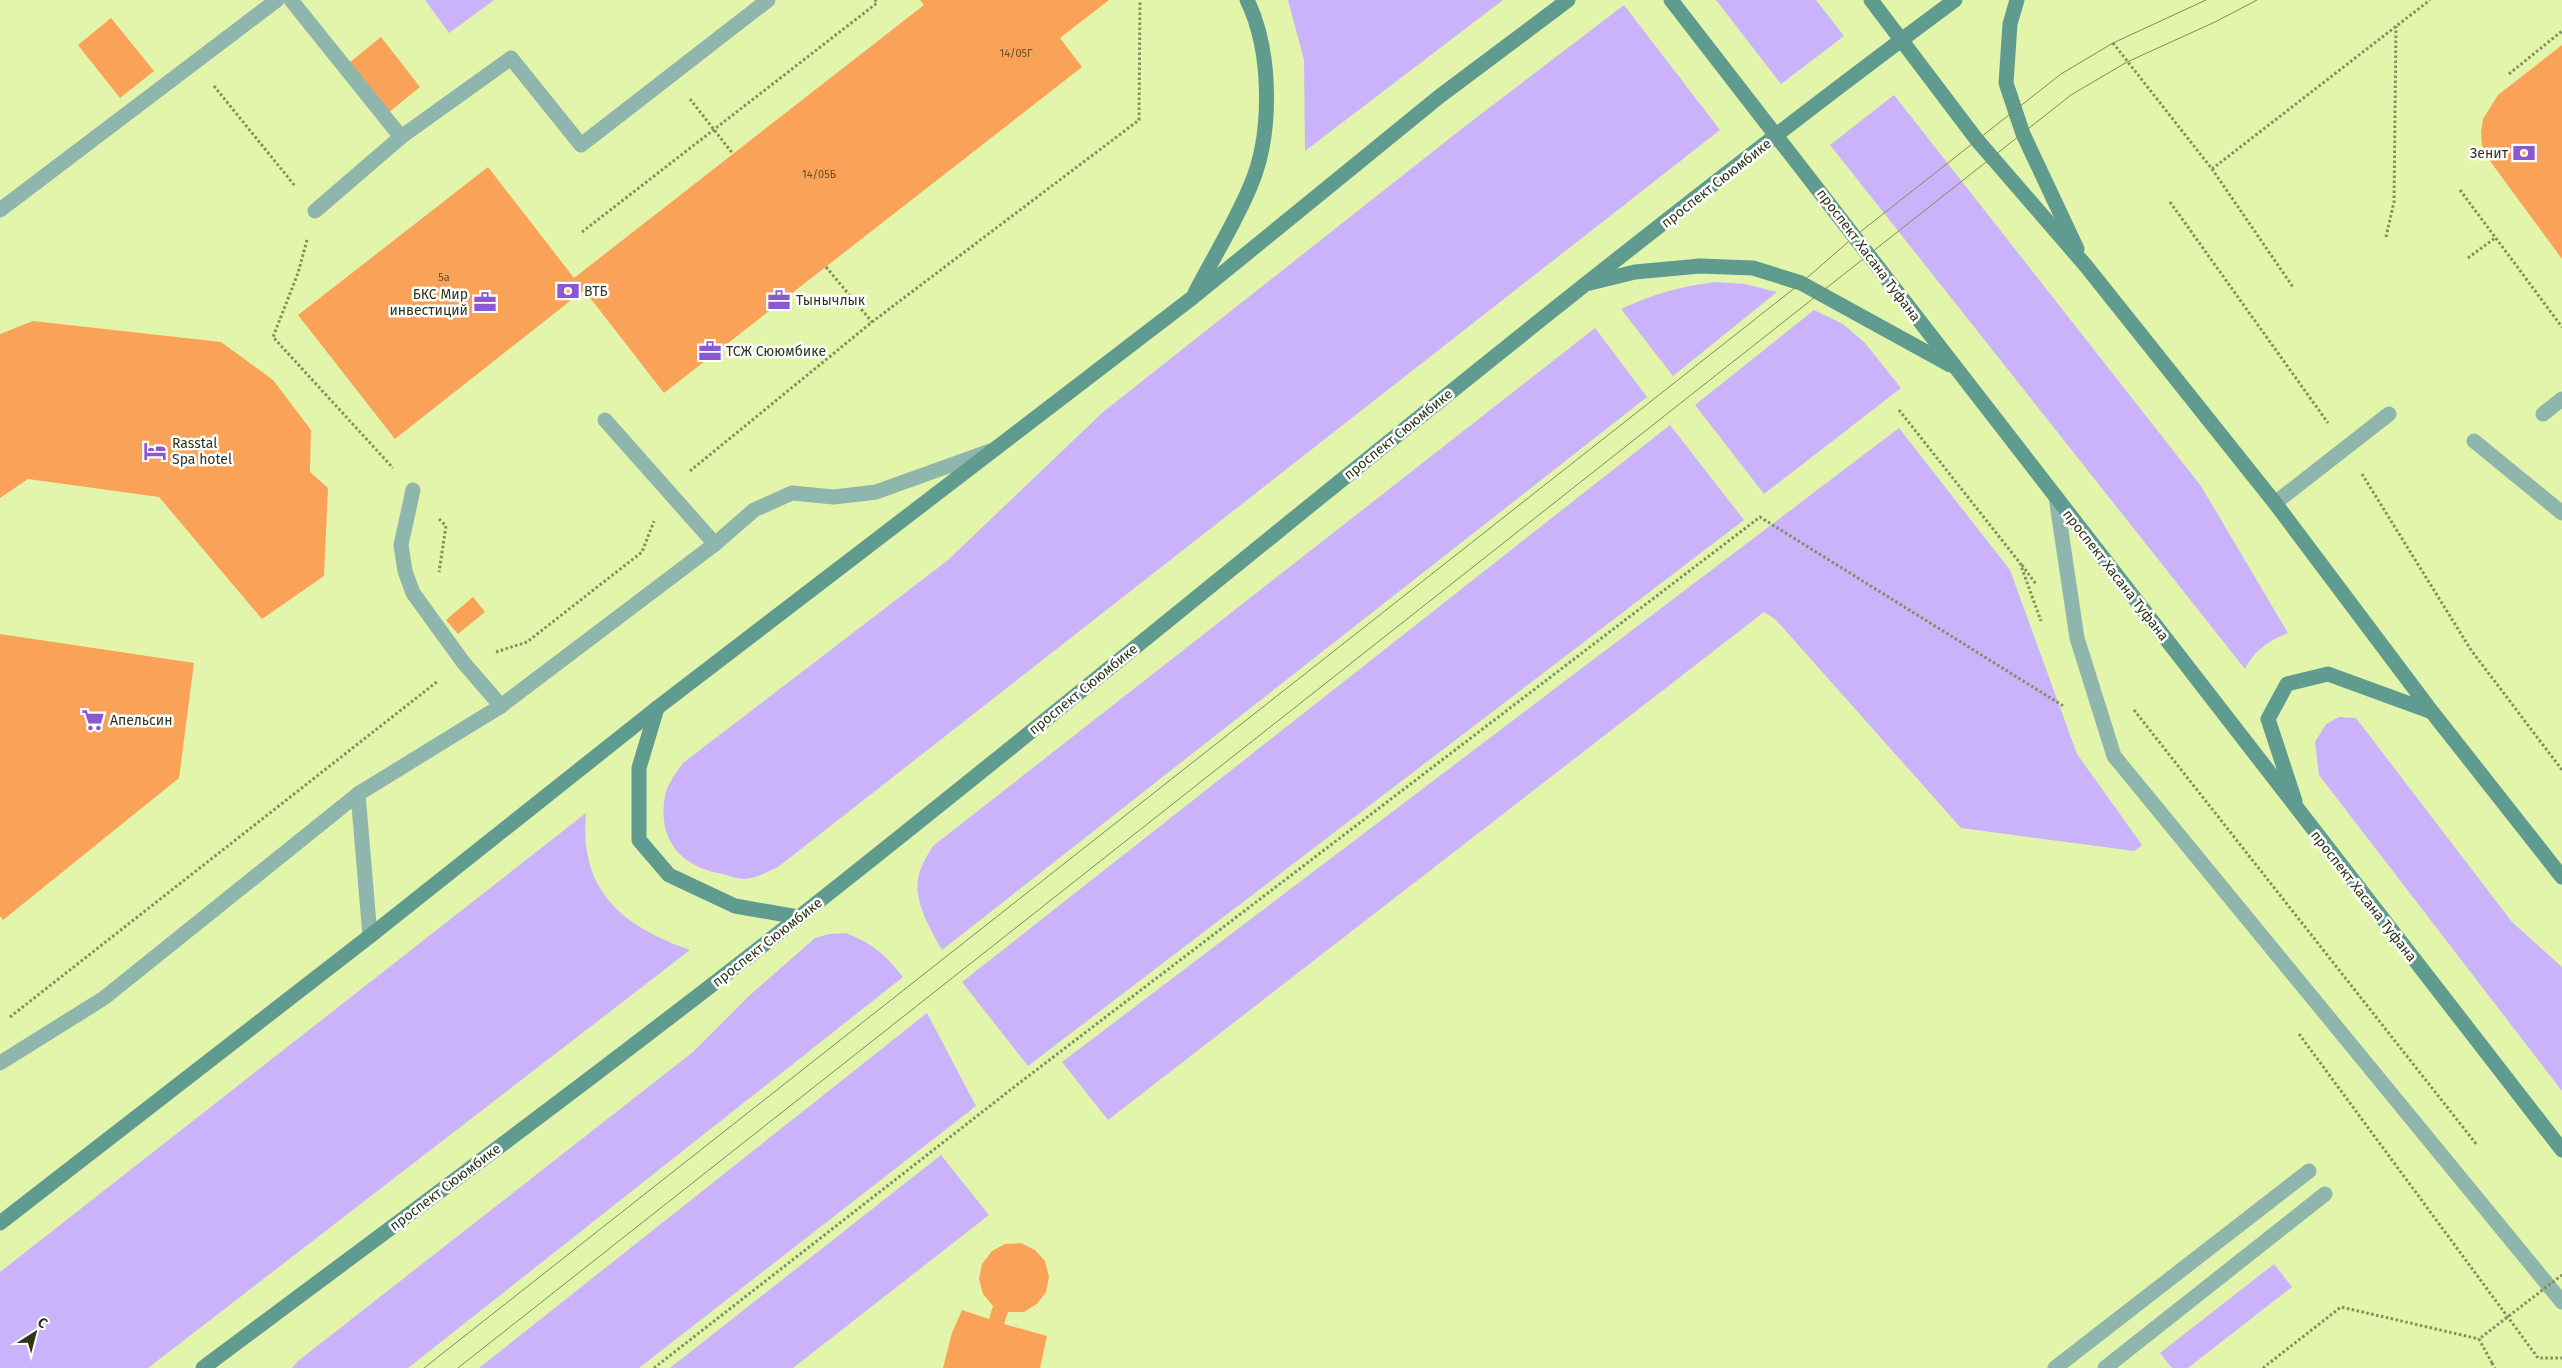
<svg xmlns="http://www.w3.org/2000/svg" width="2562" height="1368" font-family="'Fira Sans',sans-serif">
	<rect width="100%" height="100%" fill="#e3f5ab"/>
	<g fill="#cbb3fb">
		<path d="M 425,0 L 494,0 L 449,33 Z"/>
		<path d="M 1288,0 L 1503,0 L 1305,151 L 1304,60 Z"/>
		<path d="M 1716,0 L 1816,0 L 1844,36 L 1781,84 Z"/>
		<path d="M 1624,5 L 1720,130 L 778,867 C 767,872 757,878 745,879 C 738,879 730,876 723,874 C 681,867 657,840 665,796 C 667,784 676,773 683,763 L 948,560 L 1103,412 L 1464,127 Z"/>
		<path d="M 1894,95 L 2201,486 L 2288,633 C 2268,641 2255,650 2245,669 L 1830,145 Z"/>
		<path d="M 1716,282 L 1745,284 L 1777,292 L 1673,376 L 1621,309 C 1656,293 1678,287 1716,282 Z"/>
		<path d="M 1814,310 L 1843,324 L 1865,343 L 1901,388 L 1764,494 L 1695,405 Z"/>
		<path d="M 1595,328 L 1647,397 L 942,950 C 930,928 912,900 919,874 C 922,864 928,854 933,846 Z"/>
		<path d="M 1670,425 L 1744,520 L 1028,1066 L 962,982 Z"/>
		<path d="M 1899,428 L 2010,570 L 2077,754 L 2142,845 L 2134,851 L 1961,828 L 1776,620 L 1764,612 L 1108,1120 L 1062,1062 Z"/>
		<path d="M 2339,717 L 2356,718 L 2512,922 L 2562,967 L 2562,1091 L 2319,775 L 2315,742 L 2326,724 Z"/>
		<path d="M 586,813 C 579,891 622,926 690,950 L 148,1368 L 0,1368 L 0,1272 Z"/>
		<path d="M 845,933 C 871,942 886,955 903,977 L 408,1368 L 292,1368 L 298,1361 L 693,1052 L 750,995 L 815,938 L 829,934 Z"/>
		<path d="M 927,1013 L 976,1106 L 639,1368 L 479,1368 Z"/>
		<path d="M 941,1155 L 989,1215 L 793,1368 L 670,1368 Z"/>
		<path d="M 2274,1264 L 2292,1287 L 2188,1368 L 2172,1368 L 2160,1353 Z"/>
	</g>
	<g fill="#faa257">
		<path d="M 920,0 L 1109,0 L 1060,38 L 1082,67 L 664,393 L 584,290 L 395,439 L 298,315 L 488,167 L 574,278 L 924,5 Z"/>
		<path d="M 111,18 L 154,71 L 120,98 L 78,45 Z"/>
		<path d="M 381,37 L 420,87 L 388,113 L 349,63 Z"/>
		<path d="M 2562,45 L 2562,259 L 2490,161 L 2482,145 L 2481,132 L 2483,119 L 2498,95 Z"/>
		<path d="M 33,321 L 221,342 L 273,380 L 311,430 L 310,472 L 328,488 L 324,576 L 262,619 L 159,497 L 28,479 L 0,498 L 0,334 Z"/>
		<path d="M 473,597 L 485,612 L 458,634 L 446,620 Z"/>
		<path d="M 0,634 L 194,663 L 179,778 L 3,920 L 0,916 Z"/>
		<path d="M 1021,1243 L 1035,1250 L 1045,1261 L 1049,1277 L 1046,1292 L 1037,1304 L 1024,1312 L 1008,1312 L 1004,1324 L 1047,1336 L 1040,1368 L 943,1368 L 952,1333 L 962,1310 L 989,1319 L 993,1306 L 983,1294 L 979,1279 L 982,1264 L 992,1251 L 1005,1244 Z"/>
	</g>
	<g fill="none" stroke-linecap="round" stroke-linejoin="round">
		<g stroke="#828e5c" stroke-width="3" stroke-dasharray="2.5 2.5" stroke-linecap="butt">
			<path d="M 2113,43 L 2212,169 L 2293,287"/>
			<path d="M 2509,74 L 2562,31"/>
			<path d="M 214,86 L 295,186"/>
			<path d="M 690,99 L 733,154"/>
			<path d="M 2212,169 L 2430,0"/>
			<path d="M 2460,190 L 2562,327"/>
			<path d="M 2170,202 L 2328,423"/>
			<path d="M 582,232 L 877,3 L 875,0"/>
			<path d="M 2386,237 L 2394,202 L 2396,26"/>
			<path d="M 307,240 L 298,273 L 273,337 L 393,468"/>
			<path d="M 2468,258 L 2495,238"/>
			<path d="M 826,267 L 872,322"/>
			<path d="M 1899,410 L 2020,563 L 2041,621"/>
			<path d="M 690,471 L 872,322 L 1139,120 L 1140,0"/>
			<path d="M 2362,474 L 2471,650 L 2562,770"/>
			<path d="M 439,519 L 446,526 L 439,572"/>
			<path d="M 2022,565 L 2036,584"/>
			<path d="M 496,652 L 527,642 L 642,552 L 654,521"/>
			<path d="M 2134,710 L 2477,1145"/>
			<path d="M 10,1017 L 438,681"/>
			<path d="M 2299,1034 L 2538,1358 L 2562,1358"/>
			<path d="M 2492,1363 L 2495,1368"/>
			<path d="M 654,1368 L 1018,1084 L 1760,517 L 2065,707"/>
			<path d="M 2263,1368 L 2341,1307 L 2479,1339"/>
		</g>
		<g stroke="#8fb6ad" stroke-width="15">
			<path d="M 291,0 L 401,137 L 511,58 L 581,145 L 768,0"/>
			<path d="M 0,210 L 277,0"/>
			<path d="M 315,211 L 401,137"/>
			<path d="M 2543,414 L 2562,399"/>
			<path d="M 605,420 L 715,544"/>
			<path d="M 2474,441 L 2562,513"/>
			<path d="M 413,490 L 401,545 L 405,571 L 413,593 L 463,662 L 501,706"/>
			<path d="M 2056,497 L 2077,638 L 2114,756 L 2562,1302"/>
			<path d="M 2275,503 L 2389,414"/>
			<path d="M 358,794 L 370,936"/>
			<path d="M 2055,1368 L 2309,1171"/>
			<path d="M 2105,1368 L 2325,1194"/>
		</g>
		<path stroke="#8fb6ad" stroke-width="15" d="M 0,1063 L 104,998 L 358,794 L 501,706 L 715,544 L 754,510 L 792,493 L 834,497 L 876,492 L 990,451"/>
		<g stroke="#5f9c8f" stroke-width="15">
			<path d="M 1671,0 L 2562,1150"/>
			<path d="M 1871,0 L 1977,140 L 2086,266 L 2275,503 L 2432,712 L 2562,877"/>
			<path d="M 2017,0 L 2010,24 L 2006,83 L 2023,134 L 2077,249"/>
			<path d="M 1590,283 L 1635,272 L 1700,266 L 1753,268 L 1801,283 L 1950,365"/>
			<path d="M 1195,293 C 1213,258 1235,223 1250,187 C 1273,135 1272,51 1247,0"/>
			<path d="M 657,708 L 639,768 L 639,840 L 669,875 L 735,906 L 798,917"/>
			<path d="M 2295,801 L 2268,719 L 2287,684 L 2328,674 L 2432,712"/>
			<path d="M 0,1223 L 370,936 L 657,708 L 1192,298 L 1440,96 L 1568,0"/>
			<path d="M 203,1368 C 421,1205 640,1044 852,875 C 1220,583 1578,279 1955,0"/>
		</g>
		<g stroke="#808c5a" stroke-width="1">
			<path d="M 424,1368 L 1664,391 L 1801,283 L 1855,236 L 2061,74 L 2113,43 L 2206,0"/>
			<path d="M 458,1368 L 2071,95 L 2127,62 L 2215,22 L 2257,0"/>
		</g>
		<path stroke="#828e5c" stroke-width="3" stroke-dasharray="2.5 2.5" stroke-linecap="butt" d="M 2492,1363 L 2479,1339 L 2562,1275"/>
	</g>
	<defs>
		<symbol id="bank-bare" viewBox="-9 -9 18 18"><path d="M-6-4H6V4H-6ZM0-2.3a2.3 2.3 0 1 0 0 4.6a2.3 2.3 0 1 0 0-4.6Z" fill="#8a58d1" stroke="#fff" stroke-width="2.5" paint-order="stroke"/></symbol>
		<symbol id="office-bare" viewBox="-9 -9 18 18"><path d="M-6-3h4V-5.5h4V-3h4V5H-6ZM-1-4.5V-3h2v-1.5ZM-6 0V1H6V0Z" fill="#8a58d1" stroke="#fff" stroke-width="2.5" paint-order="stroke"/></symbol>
		<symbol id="hotel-bare" viewBox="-9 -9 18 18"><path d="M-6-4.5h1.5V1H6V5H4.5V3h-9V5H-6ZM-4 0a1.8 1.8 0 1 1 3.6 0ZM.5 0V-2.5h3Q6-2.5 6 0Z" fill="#8a58d1" stroke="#fff" stroke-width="2.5" paint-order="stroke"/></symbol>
		<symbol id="supermarket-bare" viewBox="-9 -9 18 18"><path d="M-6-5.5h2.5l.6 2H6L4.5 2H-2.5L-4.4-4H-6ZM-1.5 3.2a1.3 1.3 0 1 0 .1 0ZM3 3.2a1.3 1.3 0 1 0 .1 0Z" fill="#8a58d1" stroke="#fff" stroke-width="2.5" paint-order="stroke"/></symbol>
	</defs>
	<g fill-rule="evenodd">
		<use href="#bank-bare" x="2508" y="137" width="32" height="32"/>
		<use href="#bank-bare" x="552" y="275" width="32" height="32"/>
		<use href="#office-bare" x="763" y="284" width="32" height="32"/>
		<use href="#office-bare" x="469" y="286" width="32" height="32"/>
		<use href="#office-bare" x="694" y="335" width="32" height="32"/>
		<use href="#hotel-bare" x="139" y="435" width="32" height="32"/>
		<use href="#supermarket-bare" x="77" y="704" width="32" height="32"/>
	</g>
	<g text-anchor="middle" stroke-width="5" stroke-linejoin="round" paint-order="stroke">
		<g font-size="11" fill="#625028">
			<text x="1016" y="57">14/05Г</text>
			<text x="819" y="178">14/05Б</text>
			<text x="444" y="281">5а</text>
		</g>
		<g font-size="14" fill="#2f3518" stroke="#fff" text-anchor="start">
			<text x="2508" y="158" text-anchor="end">Зенит</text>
			<text x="584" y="296">ВТБ</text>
			<text x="468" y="299" text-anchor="end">БКС Мир<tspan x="468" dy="16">инвестиций</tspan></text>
			<text x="796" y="305">Тынычлык</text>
			<text x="726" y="356">ТСЖ Сююмбике</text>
			<text x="172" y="448">Rasstal<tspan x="172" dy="16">Spa hotel</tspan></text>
			<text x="110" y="725">Апельсин</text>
		</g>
		<g font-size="14" fill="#2f3518" stroke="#fff">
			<text transform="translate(1716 183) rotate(-38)" y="5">проспект Сююмбике</text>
			<text transform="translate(1869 255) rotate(53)" y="5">проспект Хасана Туфана</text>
			<text transform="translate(1398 434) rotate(-39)" y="5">проспект Сююмбике</text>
			<text transform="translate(2116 575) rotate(52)" y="5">проспект Хасана Туфана</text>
			<text transform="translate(1083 689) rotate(-39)" y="5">проспект Сююмбике</text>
			<text transform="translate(2364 896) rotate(52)" y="5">проспект Хасана Туфана</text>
			<text transform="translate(767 942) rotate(-38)" y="5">проспект Сююмбике</text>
			<text transform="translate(445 1187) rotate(-37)" y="5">проспект Сююмбике</text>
		</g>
	</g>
	<g transform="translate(35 1333) rotate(36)" stroke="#ffffff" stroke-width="4" paint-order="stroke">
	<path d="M0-4L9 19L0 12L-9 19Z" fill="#2f3518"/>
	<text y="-8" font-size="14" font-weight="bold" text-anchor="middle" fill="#2f3518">С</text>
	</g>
</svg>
